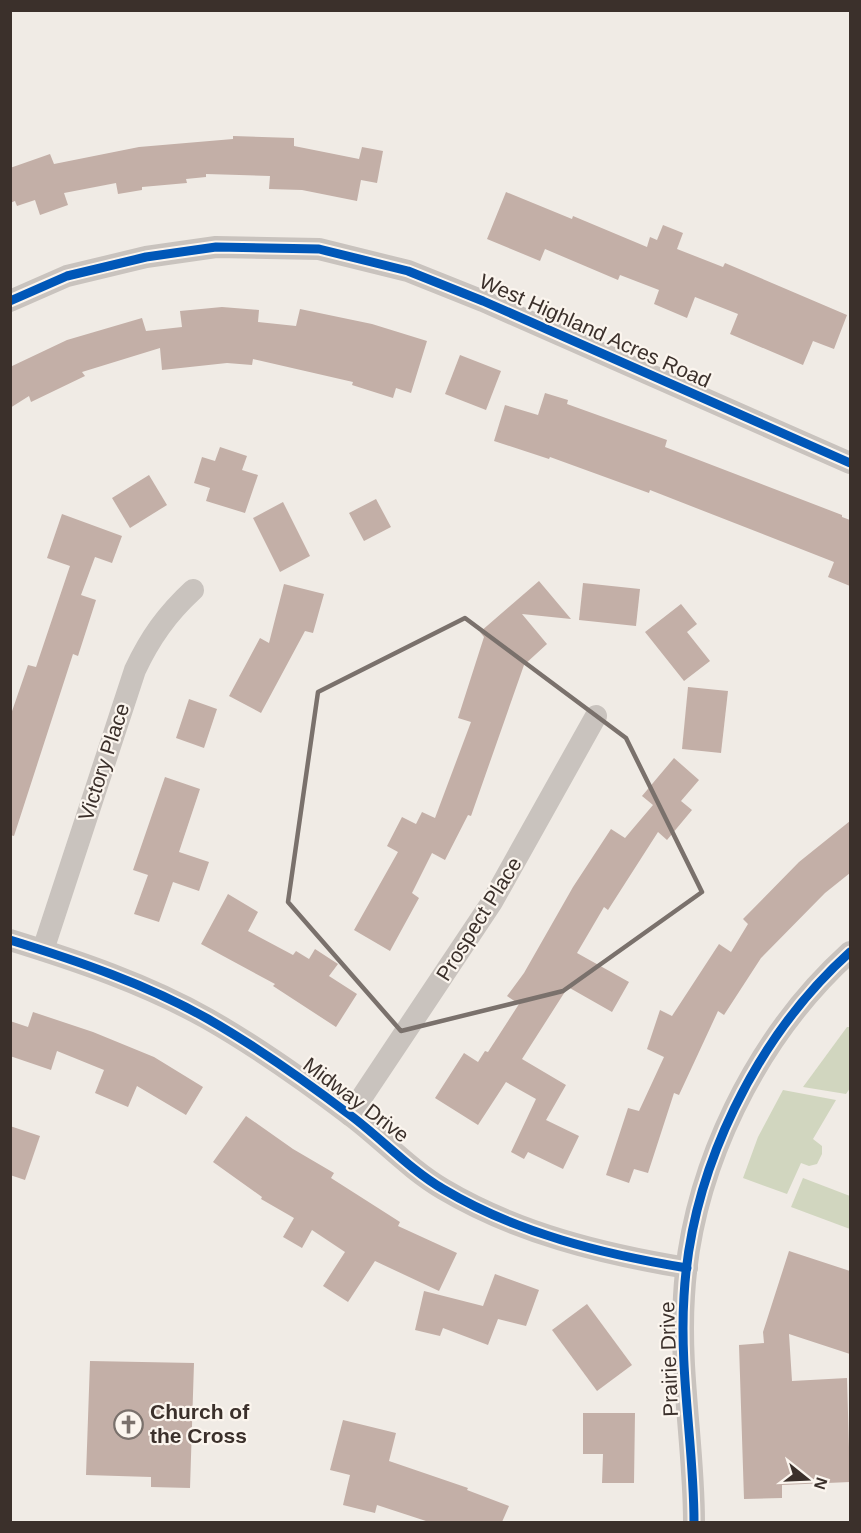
<svg xmlns="http://www.w3.org/2000/svg" width="861" height="1533" font-family="Arial,sans-serif">
	<rect width="100%" height="100%" fill="#f0ebe5"/>
	<g fill="#d1d6bf">
		<path d="M 847,1027 L 850,1027 L 850,1088 L 846,1094 L 803,1087 Z"/>
		<path d="M 783,1090 L 836,1100 L 813,1139 L 822,1146 L 822,1154 L 817,1164 L 809,1166 L 801,1163 L 787,1194 L 743,1178 L 758,1137 Z"/>
		<path d="M 803,1178 L 850,1196 L 850,1229 L 791,1207 Z"/>
	</g>
	<g fill="#c3afa7">
		<path d="M 233,136 L 294,138 L 294,146 L 359,159 L 362,147 L 383,151 L 377,183 L 361,180 L 357,201 L 302,190 L 269,189 L 270,176 L 206,174 L 206,177 L 186,179 L 187,183 L 142,187 L 142,190 L 118,194 L 116,183 L 64,193 L 68,205 L 40,215 L 35,200 L 17,206 L 15,201 L 10,203 L 10,168 L 50,154 L 54,164 L 139,147 L 233,139 Z"/>
		<path d="M 506,192 L 572,219 L 573,216 L 647,247 L 650,237 L 657,240 L 663,225 L 683,233 L 677,249 L 723,267 L 725,263 L 847,315 L 834,349 L 813,341 L 803,365 L 730,334 L 738,314 L 695,297 L 687,318 L 654,304 L 659,290 L 620,275 L 618,280 L 545,249 L 540,261 L 487,239 Z"/>
		<path d="M 222,307 L 259,310 L 258,322 L 296,326 L 300,309 L 372,324 L 427,341 L 411,393 L 396,388 L 393,398 L 352,385 L 353,382 L 253,359 L 252,365 L 227,363 L 162,370 L 160,348 L 82,372 L 85,376 L 31,402 L 29,396 L 10,408 L 10,367 L 67,340 L 142,318 L 146,331 L 182,327 L 180,311 Z"/>
		<path d="M 460,355 L 501,371 L 486,410 L 445,394 Z"/>
		<path d="M 545,393 L 568,400 L 567,404 L 667,440 L 665,447 L 842,515 L 842,517 L 850,520 L 850,586 L 828,577 L 834,562 L 650,490 L 649,493 L 550,457 L 549,459 L 494,441 L 505,405 L 538,415 Z"/>
		<path d="M 220,447 L 247,456 L 242,470 L 258,475 L 245,513 L 206,501 L 210,488 L 194,483 L 202,457 L 215,461 Z"/>
		<path d="M 149,475 L 167,505 L 130,528 L 112,498 Z"/>
		<path d="M 376,499 L 391,527 L 364,541 L 349,513 Z"/>
		<path d="M 283,502 L 310,556 L 280,572 L 253,518 Z"/>
		<path d="M 62,514 L 122,536 L 112,563 L 95,557 L 81,595 L 96,600 L 78,656 L 73,654 L 14,836 L 10,835 L 10,717 L 28,665 L 36,667 L 70,566 L 47,558 Z"/>
		<path d="M 539,581 L 571,619 L 522,614 L 547,644 L 524,665 L 471,816 L 468,815 L 445,860 L 432,853 L 412,893 L 419,898 L 390,951 L 354,930 L 398,852 L 387,846 L 402,817 L 416,824 L 422,812 L 435,818 L 471,722 L 458,718 L 484,637 L 480,632 Z"/>
		<path d="M 583,583 L 640,589 L 636,626 L 579,620 Z"/>
		<path d="M 284,584 L 324,594 L 313,633 L 305,631 L 261,713 L 229,696 L 260,638 L 269,643 Z"/>
		<path d="M 681,604 L 697,624 L 687,632 L 710,661 L 684,681 L 645,632 Z"/>
		<path d="M 688,687 L 728,691 L 721,753 L 682,749 Z"/>
		<path d="M 189,699 L 217,709 L 204,748 L 176,738 Z"/>
		<path d="M 674,758 L 699,780 L 681,801 L 692,810 L 667,840 L 658,832 L 608,910 L 604,907 L 577,953 L 629,982 L 612,1012 L 568,987 L 522,1059 L 566,1085 L 546,1120 L 579,1136 L 563,1169 L 528,1152 L 524,1159 L 511,1152 L 536,1099 L 506,1082 L 478,1125 L 435,1098 L 464,1053 L 478,1062 L 485,1051 L 488,1052 L 519,1004 L 507,996 L 524,973 L 573,887 L 611,829 L 625,838 L 653,805 L 642,796 Z"/>
		<path d="M 165,777 L 200,789 L 179,852 L 209,862 L 199,891 L 173,882 L 159,922 L 134,914 L 148,875 L 133,870 Z"/>
		<path d="M 850,821 L 850,873 L 825,893 L 761,958 L 724,1015 L 718,1011 L 679,1095 L 674,1093 L 648,1173 L 634,1169 L 629,1183 L 606,1175 L 628,1108 L 639,1111 L 664,1057 L 647,1049 L 660,1010 L 672,1016 L 719,944 L 731,952 L 748,924 L 743,919 L 799,862 Z"/>
		<path d="M 228,894 L 258,912 L 248,931 L 293,955 L 296,951 L 309,959 L 315,949 L 338,964 L 329,976 L 357,994 L 336,1027 L 273,986 L 275,984 L 201,944 Z"/>
		<path d="M 33,1012 L 93,1032 L 154,1057 L 203,1087 L 186,1115 L 137,1086 L 128,1107 L 95,1093 L 104,1070 L 57,1051 L 51,1070 L 10,1056 L 10,1021 L 28,1027 Z"/>
		<path d="M 246,1116 L 293,1149 L 334,1173 L 331,1178 L 400,1222 L 398,1226 L 457,1253 L 439,1291 L 375,1261 L 348,1302 L 323,1286 L 345,1252 L 312,1230 L 302,1248 L 283,1237 L 294,1218 L 261,1199 L 262,1197 L 213,1162 Z"/>
		<path d="M 10,1126 L 40,1136 L 25,1180 L 10,1175 Z"/>
		<path d="M 789,1251 L 850,1271 L 850,1354 L 789,1334 L 792,1381 L 847,1378 L 850,1482 L 782,1485 L 782,1498 L 744,1499 L 739,1345 L 764,1343 L 763,1332 Z"/>
		<path d="M 495,1274 L 539,1290 L 526,1326 L 498,1319 L 488,1345 L 443,1328 L 440,1336 L 415,1330 L 424,1291 L 483,1306 Z"/>
		<path d="M 587,1304 L 632,1365 L 597,1391 L 552,1330 Z"/>
		<path d="M 90,1361 L 194,1363 L 190,1488 L 151,1487 L 151,1477 L 86,1475 Z"/>
		<path d="M 583,1413 L 635,1413 L 634,1483 L 602,1483 L 603,1454 L 583,1454 Z"/>
		<path d="M 343,1420 L 396,1433 L 389,1461 L 468,1488 L 467,1490 L 509,1506 L 502,1522 L 429,1522 L 377,1505 L 375,1513 L 343,1505 L 350,1475 L 330,1470 Z"/>
	</g>
	<g fill="none" stroke-linecap="round" stroke-linejoin="round">
		<g stroke="#c9c3be" stroke-width="22">
			<path d="M 10,301 L 67,276 L 146,257 L 216,247 L 319,249 L 408,271 L 483,301 L 850,463"/>
			<path d="M 10,940 C 78,961 146,984 208,1019 C 257,1047 305,1081 350,1115 C 381,1138 409,1169 443,1189 C 517,1233 602,1254 687,1268"/>
			<path d="M 43,950 L 135,670 C 150,638 167,614 193,590"/>
			<path d="M 350,1115 L 492,902 L 596,716"/>
			<path d="M 694,1522 C 694,1447 679,1371 684,1296 C 691,1169 756,1037 850,952"/>
		</g>
		<defs>
			<g id="cycleway">
				<path d="M 10,301 L 67,276 L 146,257 L 216,247 L 319,249 L 408,271 L 483,301 L 850,463"/>
				<path d="M 10,940 C 78,961 146,984 208,1019 C 257,1047 305,1081 350,1115 C 381,1138 409,1169 443,1189 C 517,1233 602,1254 687,1268"/>
				<path d="M 694,1522 C 694,1447 679,1371 684,1296 C 691,1169 756,1037 850,952"/>
			</g>
		</defs>
		<use href="#cycleway" stroke="#fbf5ee" stroke-width="13"/>
		<use href="#cycleway" stroke="#0057b8" stroke-width="9"/>
	</g>
	<path fill="none" stroke="#7a716c" stroke-width="4.5" stroke-linejoin="round" d="M 465,618 L 626,738 L 702,892 L 563,991 L 401,1031 L 288,902 L 318,692 Z"/>
	<defs>
		<symbol id="church-ring" viewBox="-11 -11 22 22"><circle r="9.5" fill="#fbf5ee" stroke="#7a716c" stroke-width="1.5"/><path d="M-1.2-6h2.4v3.5h3.3v2.4h-3.3V6h-2.4V-.1h-3.3v-2.4h3.3Z" fill="#7a716c"/></symbol>
	</defs>
	<g fill-rule="evenodd">
		<use href="#church-ring" x="112" y="1408" width="33" height="33"/>
	</g>
	<g text-anchor="middle" stroke-width="4.5" stroke-linejoin="round" paint-order="stroke">
		<g font-size="21" fill="#3b302b" stroke="#fbf5ee">
			<text transform="translate(595 331) rotate(24)" y="7">West Highland Acres Road</text>
			<text transform="translate(104 762) rotate(-72)" y="7">Victory Place</text>
			<text transform="translate(479 919) rotate(-58)" y="7">Prospect Place</text>
			<text transform="translate(356 1100) rotate(37)" y="7">Midway Drive</text>
			<text transform="translate(669 1359) rotate(-92)" y="7">Prairie Drive</text>
		</g>
		<g font-size="21" font-weight="bold" fill="#3b302b" stroke="#fbf5ee" text-anchor="start">
			<text x="150" y="1419">Church of<tspan x="150" dy="24">the Cross</tspan></text>
		</g>
	</g>
	<rect width="861" height="1533" fill="none" stroke="#3b302b" stroke-width="24"/>
	<g transform="translate(807 1479) rotate(108)" stroke="#fbf5ee" stroke-width="4.5" paint-order="stroke">
	<path d="M0-4.5L10 22L0 15L-10 22Z" fill="#3b302b"/>
	<text y="-9" font-size="16" font-weight="bold" text-anchor="middle" fill="#3b302b">N</text>
	</g>
</svg>
